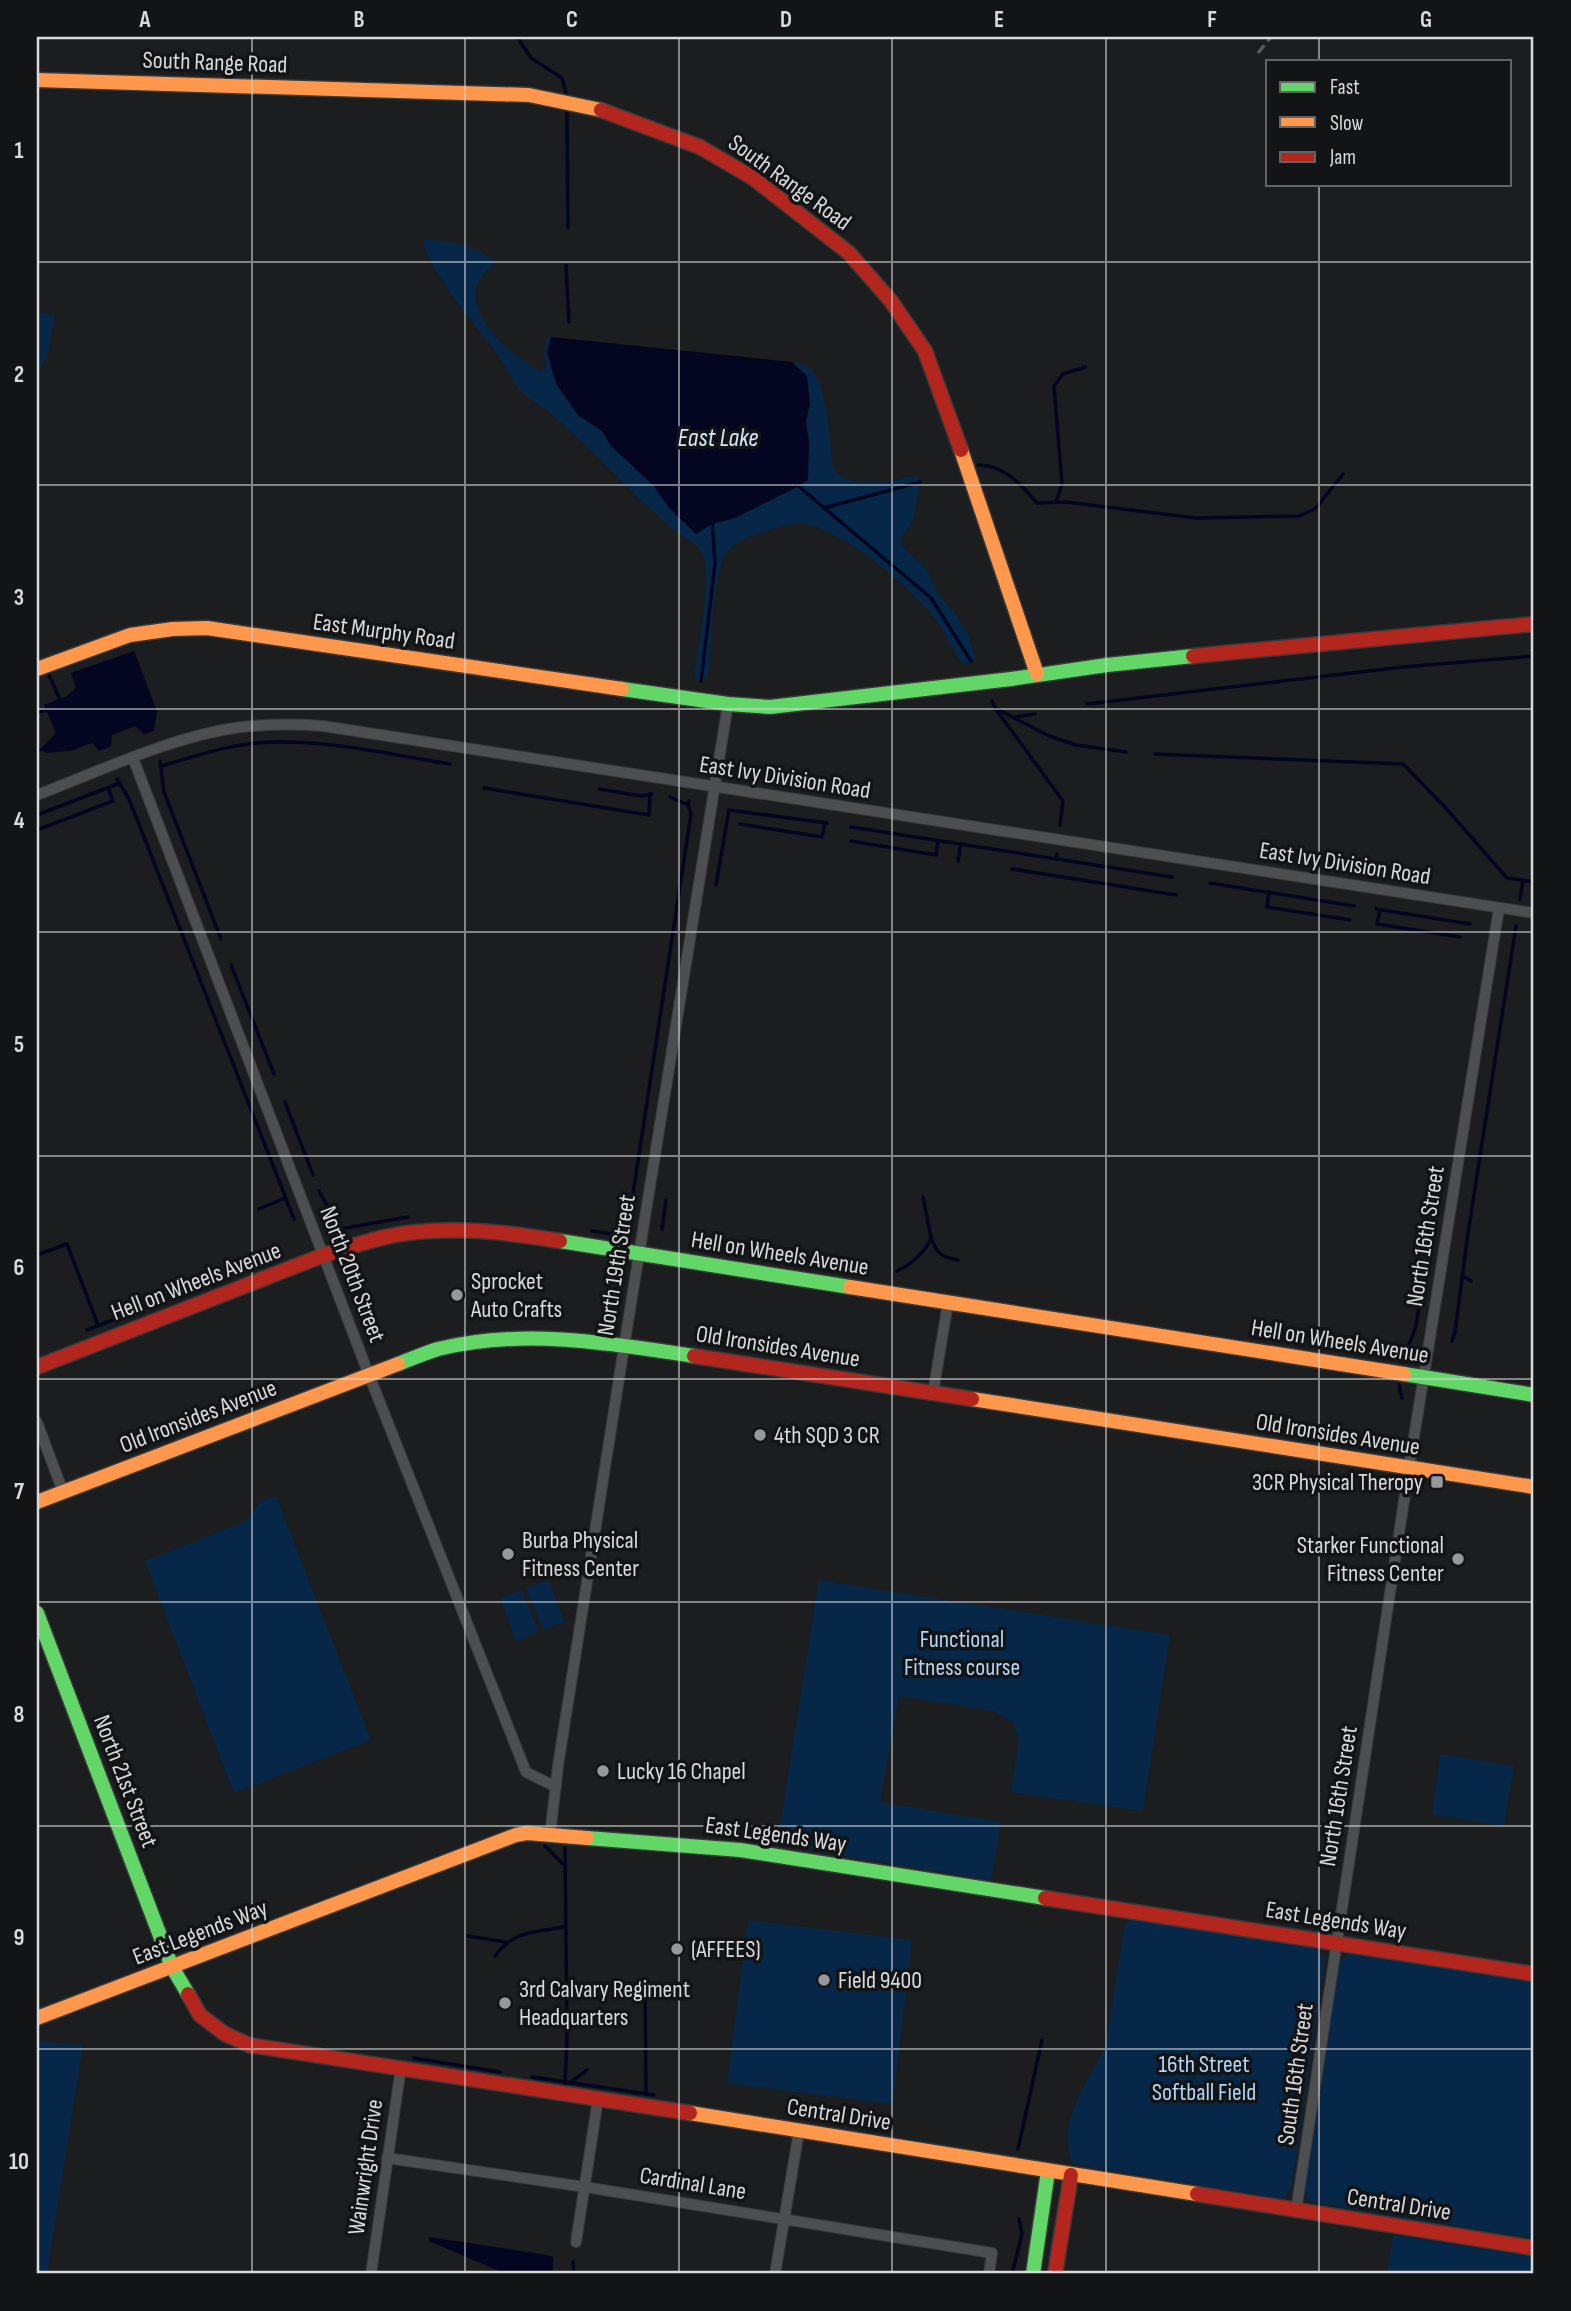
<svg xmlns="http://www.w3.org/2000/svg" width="1571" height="2311" font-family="'Sofia Sans Condensed',sans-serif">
	<rect width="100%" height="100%" fill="#1c1d1e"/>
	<g fill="#062748">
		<path d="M 425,239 C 442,241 466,243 481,252 C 487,255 489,258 496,261 C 489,269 479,277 476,288 C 469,317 517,362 541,370 L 546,367 L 544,351 L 546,340 L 551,337 L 547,352 L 578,415 L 602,431 L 611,446 L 654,486 L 669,508 L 712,524 L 735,518 L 799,486 L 809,442 L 806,421 L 810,404 L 807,376 L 792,362 C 799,363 807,364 812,370 C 829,393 829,440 833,468 C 842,485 874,483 891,481 C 901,479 909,475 919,477 C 920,482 915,517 912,522 C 908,529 903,533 900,541 L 905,549 L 927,570 L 939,595 L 953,610 L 968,634 L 976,658 L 966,664 L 962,663 C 950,646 944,628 931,613 C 907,584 843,531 806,524 C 795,522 780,527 769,530 C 754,535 738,539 727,552 C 713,570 711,651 708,678 L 701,681 L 694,678 C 698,648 711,585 704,557 C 701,544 679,535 669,526 C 628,489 591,448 549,412 C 540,404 527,399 519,389 C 510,378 505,365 497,353 C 470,318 439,285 423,243 Z"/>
		<path d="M 37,313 L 55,315 L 48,354 L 37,374 Z"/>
		<path d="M 276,1496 L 371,1740 L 234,1793 L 145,1561 L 246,1521 L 261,1501 Z"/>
		<path d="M 548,1580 L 565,1622 L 543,1630 L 526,1588 Z"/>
		<path d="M 819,1580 L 1170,1635 L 1143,1811 L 1011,1792 L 1019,1739 L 1012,1722 L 994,1711 L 899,1696 L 880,1802 L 1001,1822 L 992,1876 L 990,1880 L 777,1845 Z"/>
		<path d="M 522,1590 L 538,1632 L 516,1641 L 500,1598 Z"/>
		<path d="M 1442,1754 L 1514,1766 L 1504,1826 L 1432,1814 L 1440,1755 Z"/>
		<path d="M 1132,1919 L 1316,1948 L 1325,1957 L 1292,2185 L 1286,2196 L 1279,2198 L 1073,2164 C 1053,2123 1092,2079 1106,2044 L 1125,1923 Z"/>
		<path d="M 748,1920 L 912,1940 L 893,2104 L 727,2083 Z"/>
		<path d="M 1351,1953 L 1534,1981 L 1534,2238 L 1310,2202 L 1303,2191 L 1339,1962 Z"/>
		<path d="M 37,2041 L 83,2045 L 47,2274 L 37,2274 Z"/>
		<path d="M 1393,2235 L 1534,2257 L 1534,2274 L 1387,2274 Z"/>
	</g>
	<g fill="#030521">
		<path d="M 551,337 L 792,362 L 807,376 L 810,404 L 806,421 L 809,442 L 808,480 L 799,486 L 735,518 L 712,524 L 696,534 L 669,508 L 654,486 L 611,446 L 602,431 L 578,415 L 556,384 L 547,352 Z"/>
		<path d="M 134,651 L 157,711 L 154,731 L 144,734 L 135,726 L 112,735 L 111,746 L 99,751 L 92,743 L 70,751 L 45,753 L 43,746 L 56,733 L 44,705 L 67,696 L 76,688 L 71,673 Z"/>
		<path d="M 429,2237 L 547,2255 L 553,2257 L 553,2274 L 506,2274 L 429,2241 Z"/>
	</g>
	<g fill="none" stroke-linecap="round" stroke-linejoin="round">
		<g stroke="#030521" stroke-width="3.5">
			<path d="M 517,37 L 531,58 L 562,78 L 566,93"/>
			<path d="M 567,112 L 568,228"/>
			<path d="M 566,266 L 569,322"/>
			<path d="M 978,465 C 1005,465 1020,484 1037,503 L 1065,502 L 1196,518 L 1299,516 L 1315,509 L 1343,474"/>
			<path d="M 797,485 L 931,598 L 971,661"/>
			<path d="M 1056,502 L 1062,484 L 1054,386 L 1063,374 L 1085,367"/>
			<path d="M 824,508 L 920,482"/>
			<path d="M 49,675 L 61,702"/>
			<path d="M 701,681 L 715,564 L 712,519"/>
			<path d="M 992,701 L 995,708 L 1063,801 L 1060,825"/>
			<path d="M 1087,704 L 1403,667 L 1534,656"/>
			<path d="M 997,709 L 1049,736 L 1076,745 L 1126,752"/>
			<path d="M 37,713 L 48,709"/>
			<path d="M 1016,717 L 1035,714"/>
			<path d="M 37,750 L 48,749"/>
			<path d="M 1155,754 L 1403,764 L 1444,806 L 1507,878 L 1534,882"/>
			<path d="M 160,761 L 164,792 L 221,939"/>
			<path d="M 162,766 C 192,757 225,746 256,743 C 321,738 387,754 450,764"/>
			<path d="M 117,779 L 129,799 L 294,1219"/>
			<path d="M 484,788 L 649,815 L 650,794"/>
			<path d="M 599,789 L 641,796 L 652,794"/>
			<path d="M 670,797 L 688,805 L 689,801"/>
			<path d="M 37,815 L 120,783"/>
			<path d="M 740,824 L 822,837 L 825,823"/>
			<path d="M 851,827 L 1056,859 L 1057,854"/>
			<path d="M 37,830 L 113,801 L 108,788"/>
			<path d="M 851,841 L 936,855 L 938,841"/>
			<path d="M 1057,859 L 1172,877"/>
			<path d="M 958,861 L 961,844"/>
			<path d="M 1012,869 L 1176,895"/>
			<path d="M 1210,883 L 1354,906"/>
			<path d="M 716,885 L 729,810 L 827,823"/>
			<path d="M 1269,892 L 1267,907 L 1350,920"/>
			<path d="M 1520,899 L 1523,881"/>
			<path d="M 1376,909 L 1470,924"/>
			<path d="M 1380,910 L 1377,924 L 1460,937"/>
			<path d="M 231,965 L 274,1074"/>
			<path d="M 285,1102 L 313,1175"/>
			<path d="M 319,1191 L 340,1229 L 408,1217"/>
			<path d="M 259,1209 L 285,1198"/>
			<path d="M 662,1229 L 666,1200"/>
			<path d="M 592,1231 L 618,1235"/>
			<path d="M 617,1237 L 626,1228 L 629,1220 L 691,814 L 688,805"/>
			<path d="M 931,1237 C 936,1253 941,1257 958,1260"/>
			<path d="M 37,1255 L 67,1244 L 98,1325"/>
			<path d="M 613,1266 L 614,1262"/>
			<path d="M 897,1271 C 910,1265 927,1251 931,1237 L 923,1197"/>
			<path d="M 1463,1276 L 1471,1281"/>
			<path d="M 87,1330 L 255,1265"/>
			<path d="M 1452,1341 L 1455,1332 L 1468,1233 L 1516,926"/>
			<path d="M 1403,1361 L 1416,1326 L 1425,1270"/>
			<path d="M 1399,1385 L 1402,1398"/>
			<path d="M 545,1846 L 563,1864"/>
			<path d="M 565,1848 L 567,2037 L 565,2085"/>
			<path d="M 468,1936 L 506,1942"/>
			<path d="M 495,1956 C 512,1931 536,1932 564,1927"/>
			<path d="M 645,1981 L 646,2094"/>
			<path d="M 414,2058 L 500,2072"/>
			<path d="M 532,2077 L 654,2095"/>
			<path d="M 570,2083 L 587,2070"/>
			<path d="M 1018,2149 L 1042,2040"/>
			<path d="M 573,2262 L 574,2274"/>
			<path d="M 1012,2274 L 1022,2234 L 1019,2219"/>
		</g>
		<defs>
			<g id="street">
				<path d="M 133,758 L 369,1375 L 526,1772 L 556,1787"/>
				<path d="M 37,795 C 100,771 175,735 242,727 C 269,724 296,724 323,726 L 1534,913"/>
				<path d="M 933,1393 L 948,1303"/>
				<path d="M 37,1422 L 63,1492"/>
				<path d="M 550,1835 L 558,1766 L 624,1347 L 728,704"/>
				<path d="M 387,2158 L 585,2187 L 992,2253 L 989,2274"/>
				<path d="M 1296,2211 L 1409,1468 L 1499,908"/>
				<path d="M 576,2242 L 598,2099"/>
				<path d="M 371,2274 L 401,2067"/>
				<path d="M 775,2274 L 799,2131"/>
			</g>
			<g id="fast">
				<path d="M 622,689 L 728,704 L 770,707 L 1011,679 L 1107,665 L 1193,656"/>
				<path d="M 560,1241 L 850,1287"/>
				<path d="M 398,1364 C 411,1359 425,1353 438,1349 C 523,1328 610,1343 694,1356"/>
				<path d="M 1404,1374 L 1534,1395"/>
				<path d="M 37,1613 L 172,1967 L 188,1994"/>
				<path d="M 587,1838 L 740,1850 L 1045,1898"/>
				<path d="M 1033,2274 L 1048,2171"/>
			</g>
			<g id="slow">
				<path d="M 37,80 L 529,95 L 601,110"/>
				<path d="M 961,450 L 1037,674"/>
				<path d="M 37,669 L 130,635 L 173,629 L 207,628 L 622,689"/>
				<path d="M 850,1287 L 1404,1374"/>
				<path d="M 972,1399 L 1534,1487"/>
				<path d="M 37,1502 L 398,1364"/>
				<path d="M 37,2018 L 516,1835 L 527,1833 L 587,1838"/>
				<path d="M 690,2113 L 1197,2194"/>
			</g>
			<g id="jam">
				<path d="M 601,110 L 700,147 L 753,178 L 849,253 L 891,301 L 925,351 L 961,450"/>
				<path d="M 1193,656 L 1534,624"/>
				<path d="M 694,1356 L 972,1399"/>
				<path d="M 37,1367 L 324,1255 C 351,1247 380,1236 408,1233 C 459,1226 511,1233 560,1241"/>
				<path d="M 1045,1898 L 1534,1974"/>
				<path d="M 188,1994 L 200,2015 L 225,2034 L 249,2045 L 690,2113"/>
				<path d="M 1197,2194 L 1534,2248"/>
				<path d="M 1055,2274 L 1071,2175"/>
			</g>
		</defs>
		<use href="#street" stroke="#38393a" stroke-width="12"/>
		<use href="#fast" stroke="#38393a" stroke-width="17"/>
		<use href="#slow" stroke="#38393a" stroke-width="17"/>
		<use href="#jam" stroke="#38393a" stroke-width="17"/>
		<use href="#street" stroke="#4d4e4f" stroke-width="10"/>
		<use href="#fast" stroke="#63d668" stroke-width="14"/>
		<use href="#slow" stroke="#ff974d" stroke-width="14"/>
		<use href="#jam" stroke="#b3261e" stroke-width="14"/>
		<path stroke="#59595a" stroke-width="3.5" stroke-dasharray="10 5" stroke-linecap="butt" d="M 1258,53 L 1271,37"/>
	</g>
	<path fill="none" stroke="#d9dadc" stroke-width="2" stroke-opacity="0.55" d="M 252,37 L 252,2274M 465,37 L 465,2274M 679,37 L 679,2274M 892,37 L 892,2274M 1106,37 L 1106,2274M 1319,37 L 1319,61M 1319,184 L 1319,2274M 37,262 L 1534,262M 37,485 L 1534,485M 37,709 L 1534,709M 37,932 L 1534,932M 37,1156 L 1534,1156M 37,1379 L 1534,1379M 37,1602 L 1534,1602M 37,1826 L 1534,1826M 37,2049 L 1534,2049"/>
	<g fill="#97989a" stroke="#121416" stroke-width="2.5">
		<circle cx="457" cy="1295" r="7"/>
		<circle cx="760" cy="1435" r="7"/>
		<rect x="1430" y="1475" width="14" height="14" rx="3.5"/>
		<circle cx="508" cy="1554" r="7"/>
		<circle cx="1458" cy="1559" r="7"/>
		<circle cx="603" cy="1771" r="7"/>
		<circle cx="677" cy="1949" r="7"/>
		<circle cx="824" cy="1980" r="7"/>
		<circle cx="505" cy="2003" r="7"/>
	</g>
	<g text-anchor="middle" stroke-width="7" stroke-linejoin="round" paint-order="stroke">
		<g font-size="24" fill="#d9dadc" stroke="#121416">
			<text transform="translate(215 62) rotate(2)" y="8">South Range Road</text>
			<text transform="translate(790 182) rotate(36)" y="8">South Range Road</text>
			<text transform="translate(384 631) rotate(8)" y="8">East Murphy Road</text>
			<text transform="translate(785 777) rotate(9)" y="8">East Ivy Division Road</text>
			<text transform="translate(1345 863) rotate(9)" y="8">East Ivy Division Road</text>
			<text transform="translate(1425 1236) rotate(-81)" y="8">North 16th Street</text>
			<text transform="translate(780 1253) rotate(9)" y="8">Hell on Wheels Avenue</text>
			<text transform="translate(616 1265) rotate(-81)" y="8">North 19th Street</text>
			<text transform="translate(353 1274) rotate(69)" y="8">North 20th Street</text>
			<text transform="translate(196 1281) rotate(-21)" y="8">Hell on Wheels Avenue</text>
			<text transform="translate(1340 1341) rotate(9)" y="8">Hell on Wheels Avenue</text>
			<text transform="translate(778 1346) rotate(9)" y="8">Old Ironsides Avenue</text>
			<text transform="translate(198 1416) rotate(-21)" y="8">Old Ironsides Avenue</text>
			<text transform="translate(1338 1434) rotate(9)" y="8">Old Ironsides Avenue</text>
			<text transform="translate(126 1781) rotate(69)" y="8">North 21st Street</text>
			<text transform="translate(1338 1796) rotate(-81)" y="8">North 16th Street</text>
			<text transform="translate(776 1834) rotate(8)" y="8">East Legends Way</text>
			<text transform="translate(1336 1920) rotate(9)" y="8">East Legends Way</text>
			<text transform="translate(200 1932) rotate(-21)" y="8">East Legends Way</text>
			<text transform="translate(1295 2074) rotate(-82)" y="8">South 16th Street</text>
			<text transform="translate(839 2114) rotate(9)" y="8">Central Drive</text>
			<text transform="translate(365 2167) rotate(-82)" y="8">Wainwright Drive</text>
			<text transform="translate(693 2183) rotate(9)" y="8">Cardinal Lane</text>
			<text transform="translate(1399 2204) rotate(9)" y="8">Central Drive</text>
		</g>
		<g font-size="24" fill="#d9dadc" stroke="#121416" text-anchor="start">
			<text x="471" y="1289">Sprocket<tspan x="471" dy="28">Auto Crafts</tspan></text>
			<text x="774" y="1443">4th SQD 3 CR</text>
			<text x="1423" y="1490" text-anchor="end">3CR Physical Theropy</text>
			<text x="522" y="1548">Burba Physical<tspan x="522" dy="28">Fitness Center</tspan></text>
			<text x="1444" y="1553" text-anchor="end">Starker Functional<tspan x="1444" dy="28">Fitness Center</tspan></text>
			<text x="617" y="1779">Lucky 16 Chapel</text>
			<text x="691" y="1957">(AFFEES)</text>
			<text x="838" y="1988">Field 9400</text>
			<text x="519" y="1997">3rd Calvary Regiment<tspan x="519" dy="28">Headquarters</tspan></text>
		</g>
		<g font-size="24" fill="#b4d4f8" stroke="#121416">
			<text x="962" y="1647">Functional<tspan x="962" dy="28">Fitness course</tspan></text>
			<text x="1204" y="2072">16th Street<tspan x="1204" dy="28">Softball Field</tspan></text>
		</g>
		<g font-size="26" font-style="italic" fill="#d6e6f9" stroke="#121416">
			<text x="718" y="446">East Lake</text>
		</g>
	</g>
	<rect width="1571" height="2311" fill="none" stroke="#121416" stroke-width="77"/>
	<rect x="1266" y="60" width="245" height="126" fill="#121416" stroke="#626365" stroke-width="2"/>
	<rect x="1280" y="82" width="35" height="10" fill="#63d668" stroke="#626365" stroke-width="2"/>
	<text x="1330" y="94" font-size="21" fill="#d9dadc">Fast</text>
	<rect x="1280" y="117" width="35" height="10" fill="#ff974d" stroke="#626365" stroke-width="2"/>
	<text x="1330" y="130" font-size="21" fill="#d9dadc">Slow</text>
	<rect x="1280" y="152" width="35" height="10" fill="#b3261e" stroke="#626365" stroke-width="2"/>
	<text x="1330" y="164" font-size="21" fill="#d9dadc">Jam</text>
	<rect x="38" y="38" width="1494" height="2234" fill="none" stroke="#d9dadc" stroke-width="2.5"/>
	<g font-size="23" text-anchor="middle" font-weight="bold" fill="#d9dadc">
		<text x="145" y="27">A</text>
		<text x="359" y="27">B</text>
		<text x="572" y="27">C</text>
		<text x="786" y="27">D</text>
		<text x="999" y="27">E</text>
		<text x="1212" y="27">F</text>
		<text x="1426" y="27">G</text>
		<text x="19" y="158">1</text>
		<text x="19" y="382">2</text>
		<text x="19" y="605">3</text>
		<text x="19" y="828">4</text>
		<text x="19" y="1052">5</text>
		<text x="19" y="1275">6</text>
		<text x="19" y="1499">7</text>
		<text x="19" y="1722">8</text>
		<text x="19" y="1945">9</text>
		<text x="19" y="2169">10</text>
	</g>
</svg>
